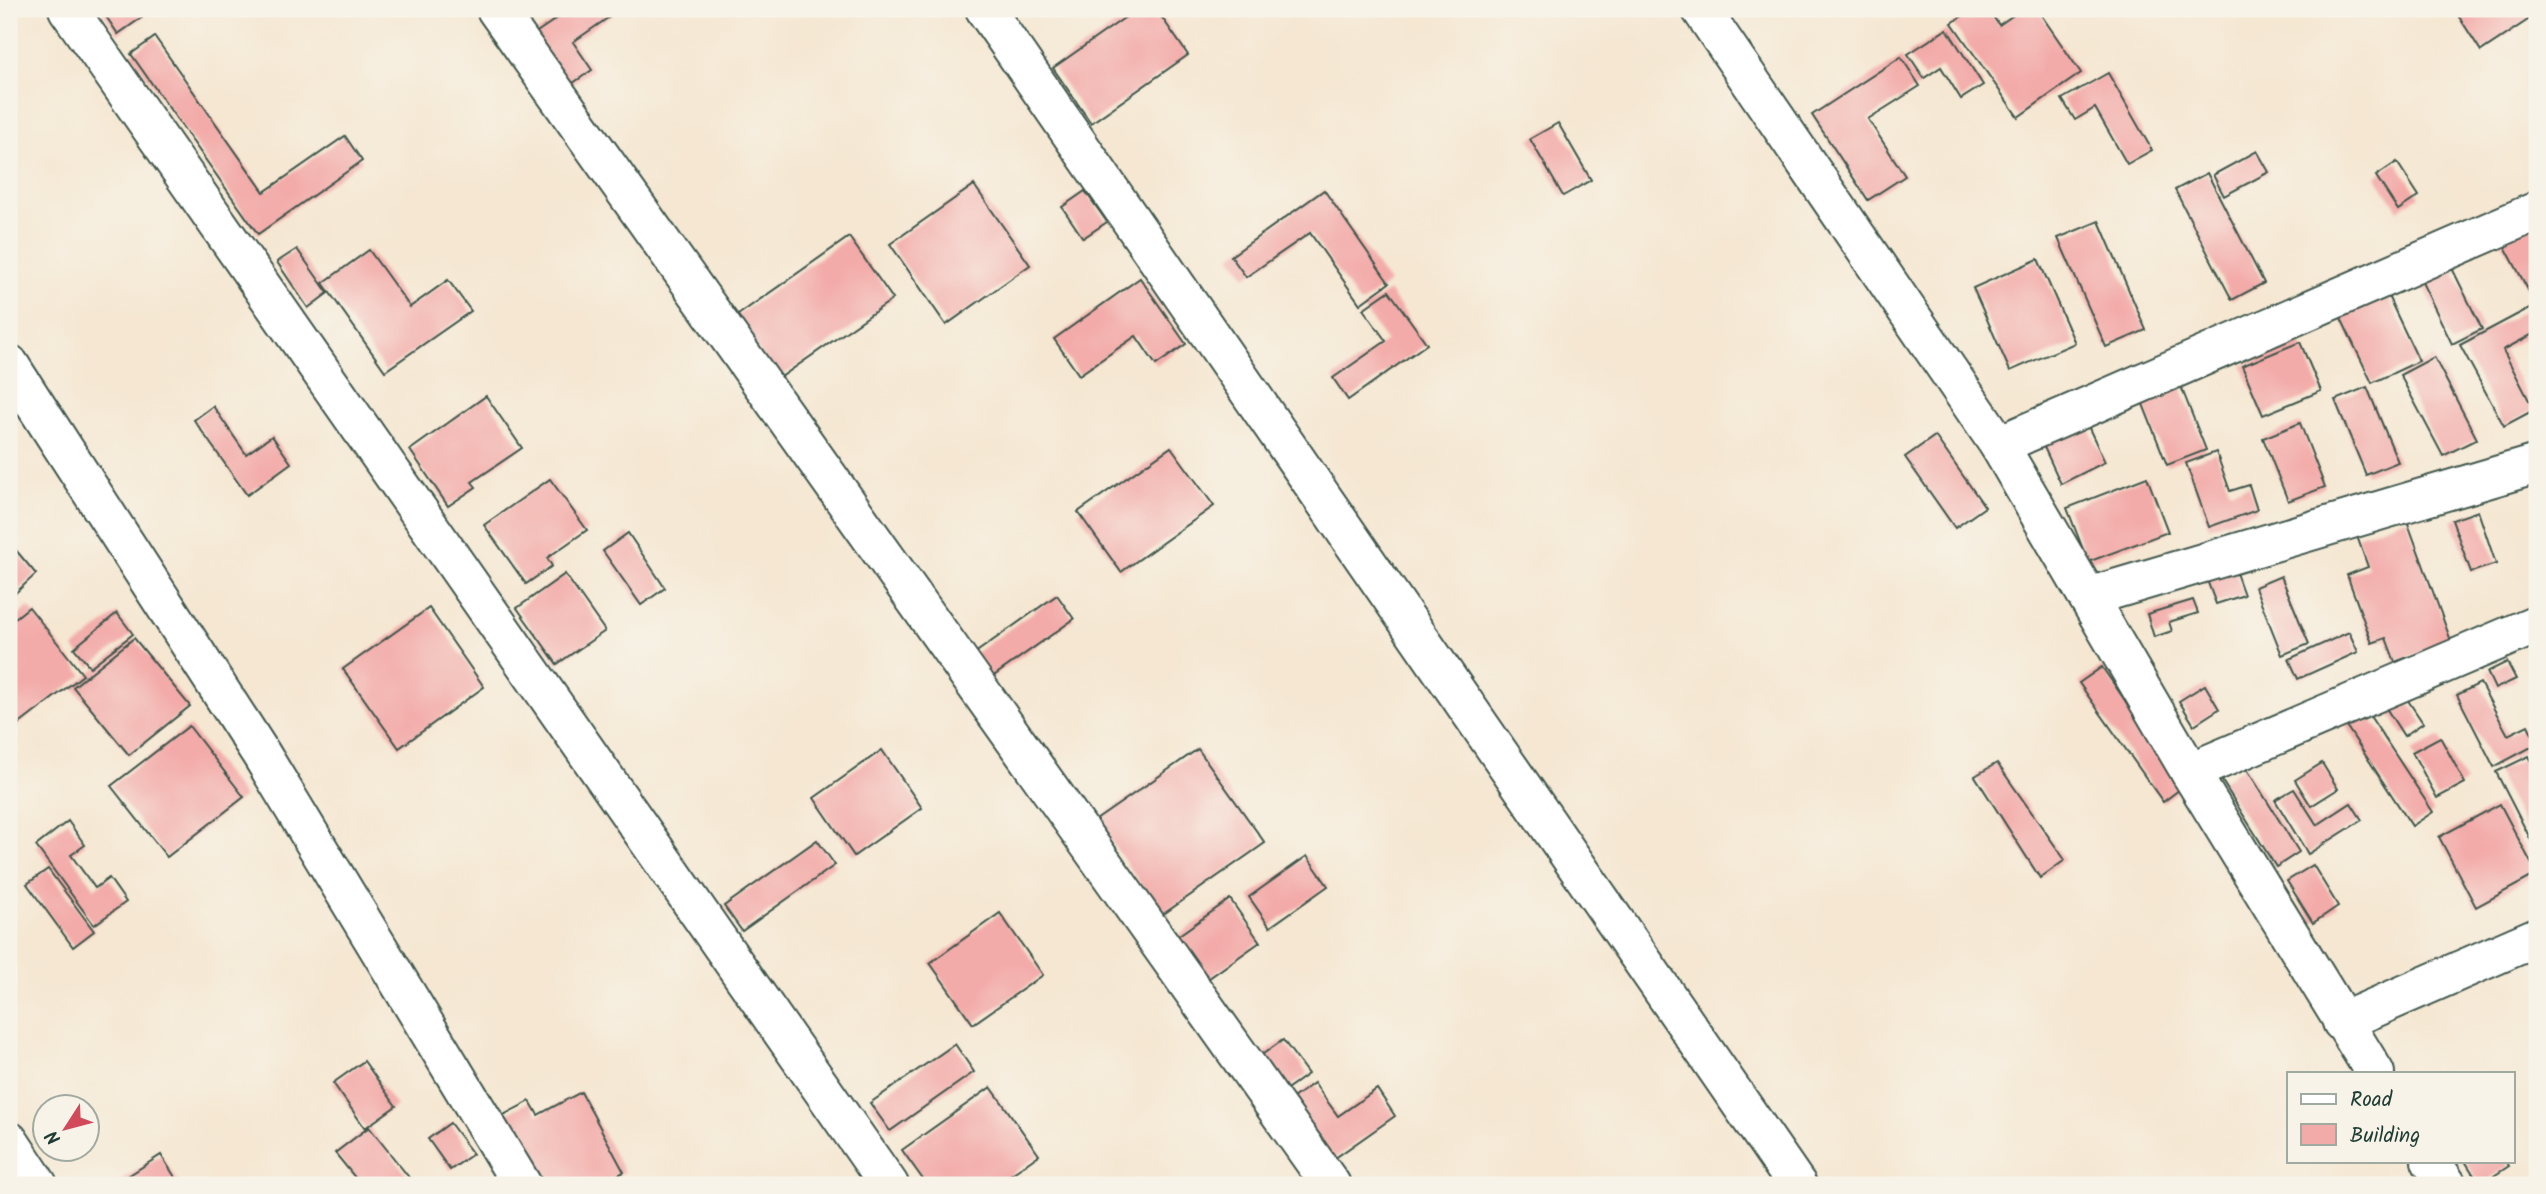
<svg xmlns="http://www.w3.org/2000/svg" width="2546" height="1194" font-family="Kalam,sans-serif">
	<rect width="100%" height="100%" fill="#f7f3e8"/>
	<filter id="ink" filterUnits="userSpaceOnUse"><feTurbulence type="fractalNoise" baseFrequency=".0143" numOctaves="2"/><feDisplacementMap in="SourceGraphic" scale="14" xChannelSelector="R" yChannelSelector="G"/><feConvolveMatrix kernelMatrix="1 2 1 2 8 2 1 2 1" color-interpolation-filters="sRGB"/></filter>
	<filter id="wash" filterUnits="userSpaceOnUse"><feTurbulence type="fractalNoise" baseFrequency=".00686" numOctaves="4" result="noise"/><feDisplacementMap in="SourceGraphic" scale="28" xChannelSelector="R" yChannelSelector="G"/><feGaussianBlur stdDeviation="1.57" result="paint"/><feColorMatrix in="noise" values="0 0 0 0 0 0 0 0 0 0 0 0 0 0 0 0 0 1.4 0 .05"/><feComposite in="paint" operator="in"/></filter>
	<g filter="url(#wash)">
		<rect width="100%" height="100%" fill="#f5e7d2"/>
		<g id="blocks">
			<g fill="#f3aba9">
				<path d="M 101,9 L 154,9 L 118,34 Z"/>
				<path d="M 571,9 L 617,9 L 618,11 L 573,42 L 592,70 L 567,87 L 531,36 Z"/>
				<path d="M 1137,9 L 1156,9 L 1188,55 L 1091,123 L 1053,68 Z"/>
				<path d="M 1973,9 L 1988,9 L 1999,25 L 2022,9 L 2037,9 L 2081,73 L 2018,117 L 1952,23 Z"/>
				<path d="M 2454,9 L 2537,9 L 2537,14 L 2481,51 Z"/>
				<path d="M 1947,29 L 1983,85 L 1961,99 L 1941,67 L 1924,78 L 1908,54 Z"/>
				<path d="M 155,37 L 264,192 L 345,136 L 362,161 L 258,234 L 131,54 Z"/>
				<path d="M 1901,57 L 1920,86 L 1868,119 L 1905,176 L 1868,200 L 1812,115 Z"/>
				<path d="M 2108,73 L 2152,150 L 2127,164 L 2095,108 L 2075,120 L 2062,99 Z"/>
				<path d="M 1558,123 L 1591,180 L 1563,196 L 1530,139 Z"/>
				<path d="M 2257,151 L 2269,172 L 2224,196 L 2213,175 Z"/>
				<path d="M 2397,162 L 2419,196 L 2398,210 L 2376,176 Z"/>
				<path d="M 2207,173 L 2264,283 L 2232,300 L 2175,190 Z"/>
				<path d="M 974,185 L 1030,265 L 946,325 L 890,244 Z"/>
				<path d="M 1324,190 L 1389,283 L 1360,304 L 1310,233 L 1246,277 L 1231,256 Z"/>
				<path d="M 1085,191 L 1107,222 L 1083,238 L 1062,207 Z"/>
				<path d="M 2099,221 L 2146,330 L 2106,347 L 2058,238 Z"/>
				<path d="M 2537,222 L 2537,300 L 2534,301 L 2502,241 Z"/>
				<path d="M 849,237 L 893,299 L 778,379 L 735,317 Z"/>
				<path d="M 297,249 L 328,293 L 308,308 L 277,262 Z"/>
				<path d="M 369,250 L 410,307 L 448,280 L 471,311 L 385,371 L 323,283 Z"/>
				<path d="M 2447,258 L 2482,329 L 2452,344 L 2417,272 Z"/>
				<path d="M 2038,259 L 2075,343 L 2010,371 L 1973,288 Z"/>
				<path d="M 1140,278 L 1186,344 L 1156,365 L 1136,336 L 1079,375 L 1054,339 Z"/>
				<path d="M 1389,291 L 1427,344 L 1348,400 L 1333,378 L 1386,341 L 1363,309 Z"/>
				<path d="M 2387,294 L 2419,361 L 2372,383 L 2340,316 Z"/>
				<path d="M 2537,304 L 2537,332 L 2503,350 L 2534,410 L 2504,426 L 2460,345 Z"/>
				<path d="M 2300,342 L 2321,391 L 2263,415 L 2242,366 Z"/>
				<path d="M 2434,357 L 2477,439 L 2443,456 L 2400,375 Z"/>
				<path d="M 2180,384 L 2206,450 L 2167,465 L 2141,399 Z"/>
				<path d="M 2367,387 L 2398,462 L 2366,475 L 2335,400 Z"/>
				<path d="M 486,396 L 522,448 L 472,482 L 476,487 L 448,506 L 410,450 Z"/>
				<path d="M 213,406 L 246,454 L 272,436 L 291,463 L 247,495 L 194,420 Z"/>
				<path d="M 2300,423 L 2325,487 L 2288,501 L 2263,438 Z"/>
				<path d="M 2087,424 L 2105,462 L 2061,484 L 2043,445 Z"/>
				<path d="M 1935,436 L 1985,507 L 1955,528 L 1905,457 Z"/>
				<path d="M 1171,447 L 1214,506 L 1121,572 L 1078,512 Z"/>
				<path d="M 2216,452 L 2230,491 L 2249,485 L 2257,510 L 2209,527 L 2186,463 Z"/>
				<path d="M 2147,477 L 2168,532 L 2088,562 L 2067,508 Z"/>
				<path d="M 550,479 L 587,530 L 547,558 L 552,566 L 526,584 L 484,525 Z"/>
				<path d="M 2478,511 L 2496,564 L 2471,572 L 2452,520 Z"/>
				<path d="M 2406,518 L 2451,641 L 2395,662 L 2386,638 L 2372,643 L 2347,575 L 2368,567 L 2357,536 Z"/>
				<path d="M 628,533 L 665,588 L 641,605 L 603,551 Z"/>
				<path d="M 9,542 L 36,574 L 9,599 Z"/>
				<path d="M 2235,570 L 2244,595 L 2216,604 L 2207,580 Z"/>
				<path d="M 565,574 L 605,631 L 557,664 L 517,608 Z"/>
				<path d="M 2281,576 L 2309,644 L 2282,655 L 2255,587 Z"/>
				<path d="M 1057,595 L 1074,619 L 988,680 L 971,656 Z"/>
				<path d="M 2193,600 L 2198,613 L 2169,622 L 2172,631 L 2154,637 L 2147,614 Z"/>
				<path d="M 29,607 L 83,675 L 9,732 L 9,623 Z"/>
				<path d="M 429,608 L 484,687 L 399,748 L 343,669 Z"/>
				<path d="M 117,613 L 133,634 L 90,667 L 74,648 Z"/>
				<path d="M 2349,632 L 2358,652 L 2298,679 L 2289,659 Z"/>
				<path d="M 134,638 L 190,706 L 129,755 L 73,687 Z"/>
				<path d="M 2507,662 L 2516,679 L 2495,689 L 2487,672 Z"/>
				<path d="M 2102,667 L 2184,786 L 2163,802 L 2079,683 Z"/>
				<path d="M 2480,683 L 2508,735 L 2528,725 L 2537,744 L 2494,767 L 2457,695 Z"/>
				<path d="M 2205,685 L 2219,709 L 2194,725 L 2179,701 Z"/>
				<path d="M 2403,693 L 2423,723 L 2404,736 L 2384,705 Z"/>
				<path d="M 2366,710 L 2433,812 L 2412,826 L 2345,724 Z"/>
				<path d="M 189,726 L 244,797 L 167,857 L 111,786 Z"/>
				<path d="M 2440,737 L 2465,783 L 2437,798 L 2412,752 Z"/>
				<path d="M 1198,749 L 1265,843 L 1162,915 L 1096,820 Z"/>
				<path d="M 882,750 L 922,808 L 854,856 L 814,798 Z"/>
				<path d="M 2529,756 L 2537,771 L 2537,845 L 2534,846 L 2496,772 Z"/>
				<path d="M 1997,763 L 2065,860 L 2040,878 L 1975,776 Z"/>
				<path d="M 2322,763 L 2338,789 L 2311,806 L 2295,780 Z"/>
				<path d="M 2245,766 L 2299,852 L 2276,867 L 2222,781 Z"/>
				<path d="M 2294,789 L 2317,825 L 2351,803 L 2362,820 L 2308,854 L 2275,800 Z"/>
				<path d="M 2500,804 L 2537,874 L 2476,907 L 2439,837 Z"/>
				<path d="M 68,821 L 85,845 L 71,855 L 95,888 L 109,878 L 126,902 L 94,925 L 36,846 Z"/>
				<path d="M 817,840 L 835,865 L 742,931 L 724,906 Z"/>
				<path d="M 1307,856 L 1328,886 L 1270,927 L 1249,897 Z"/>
				<path d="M 2313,865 L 2338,906 L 2313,923 L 2287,881 Z"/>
				<path d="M 48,869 L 94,931 L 73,947 L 27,884 Z"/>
				<path d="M 1230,899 L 1260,942 L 1202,983 L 1172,940 Z"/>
				<path d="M 1000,913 L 1043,975 L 973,1024 L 930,963 Z"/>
				<path d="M 1283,1040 L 1308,1074 L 1281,1093 L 1256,1059 Z"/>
				<path d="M 955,1044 L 974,1072 L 890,1131 L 870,1103 Z"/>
				<path d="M 364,1061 L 396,1106 L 365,1128 L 333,1083 Z"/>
				<path d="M 1314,1083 L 1338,1116 L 1377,1089 L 1395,1116 L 1328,1163 L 1286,1103 Z"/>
				<path d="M 991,1087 L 1039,1155 L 996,1185 L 927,1185 L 902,1150 Z"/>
				<path d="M 581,1092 L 624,1172 L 599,1185 L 534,1185 L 498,1118 L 530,1101 L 538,1115 Z"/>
				<path d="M 450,1123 L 473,1154 L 450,1170 L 428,1139 Z"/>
				<path d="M 369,1127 L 415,1185 L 361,1185 L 335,1153 Z"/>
				<path d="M 161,1155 L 180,1185 L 114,1185 Z"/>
				<path d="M 2465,1161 L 2506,1161 L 2509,1166 L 2480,1185 Z"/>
			</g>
		</g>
	</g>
	<g filter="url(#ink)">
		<use href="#blocks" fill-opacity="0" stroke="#3f564c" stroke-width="2"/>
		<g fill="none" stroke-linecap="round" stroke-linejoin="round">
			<defs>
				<g id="street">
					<path d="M 68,9 L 889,1185"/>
					<path d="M 496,9 L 1331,1185"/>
					<path d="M 985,9 L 1797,1185"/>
					<path d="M 1701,9 L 1999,445 L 2190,772 L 2375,1073"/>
					<path d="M 9,364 L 261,754 L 522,1185"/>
					<path d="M 1999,445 L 2537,211"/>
					<path d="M 2088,597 L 2537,464"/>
					<path d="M 2190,772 L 2537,624"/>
					<path d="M 2342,1022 L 2537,937"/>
					<path d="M 9,1141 L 38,1185"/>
					<path d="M 2431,1161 L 2447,1185"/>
				</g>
			</defs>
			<use href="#street" stroke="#3f564c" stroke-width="42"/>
			<use href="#street" stroke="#fff" stroke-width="38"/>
		</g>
	</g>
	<rect width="2546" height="1194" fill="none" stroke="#f7f3e8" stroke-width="35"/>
	<rect x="2287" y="1072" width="228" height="91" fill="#f7f3e8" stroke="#a1aaa0" stroke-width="2"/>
	<rect x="2301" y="1094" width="35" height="10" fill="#ffffff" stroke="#a1aaa0" stroke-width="2"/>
	<text x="2350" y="1106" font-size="21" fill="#1f3d34">Road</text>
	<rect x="2301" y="1124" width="35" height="21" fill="#f3aba9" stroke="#a1aaa0" stroke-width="2"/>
	<text x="2350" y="1142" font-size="21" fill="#1f3d34">Building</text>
	<g transform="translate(66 1128) rotate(234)"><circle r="33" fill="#f7f3e8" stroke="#a1aaa0" stroke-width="2"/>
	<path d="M0-5L12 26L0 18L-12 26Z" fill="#d1495b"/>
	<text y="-10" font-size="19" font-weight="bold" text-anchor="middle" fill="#1f3d34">N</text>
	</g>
</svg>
